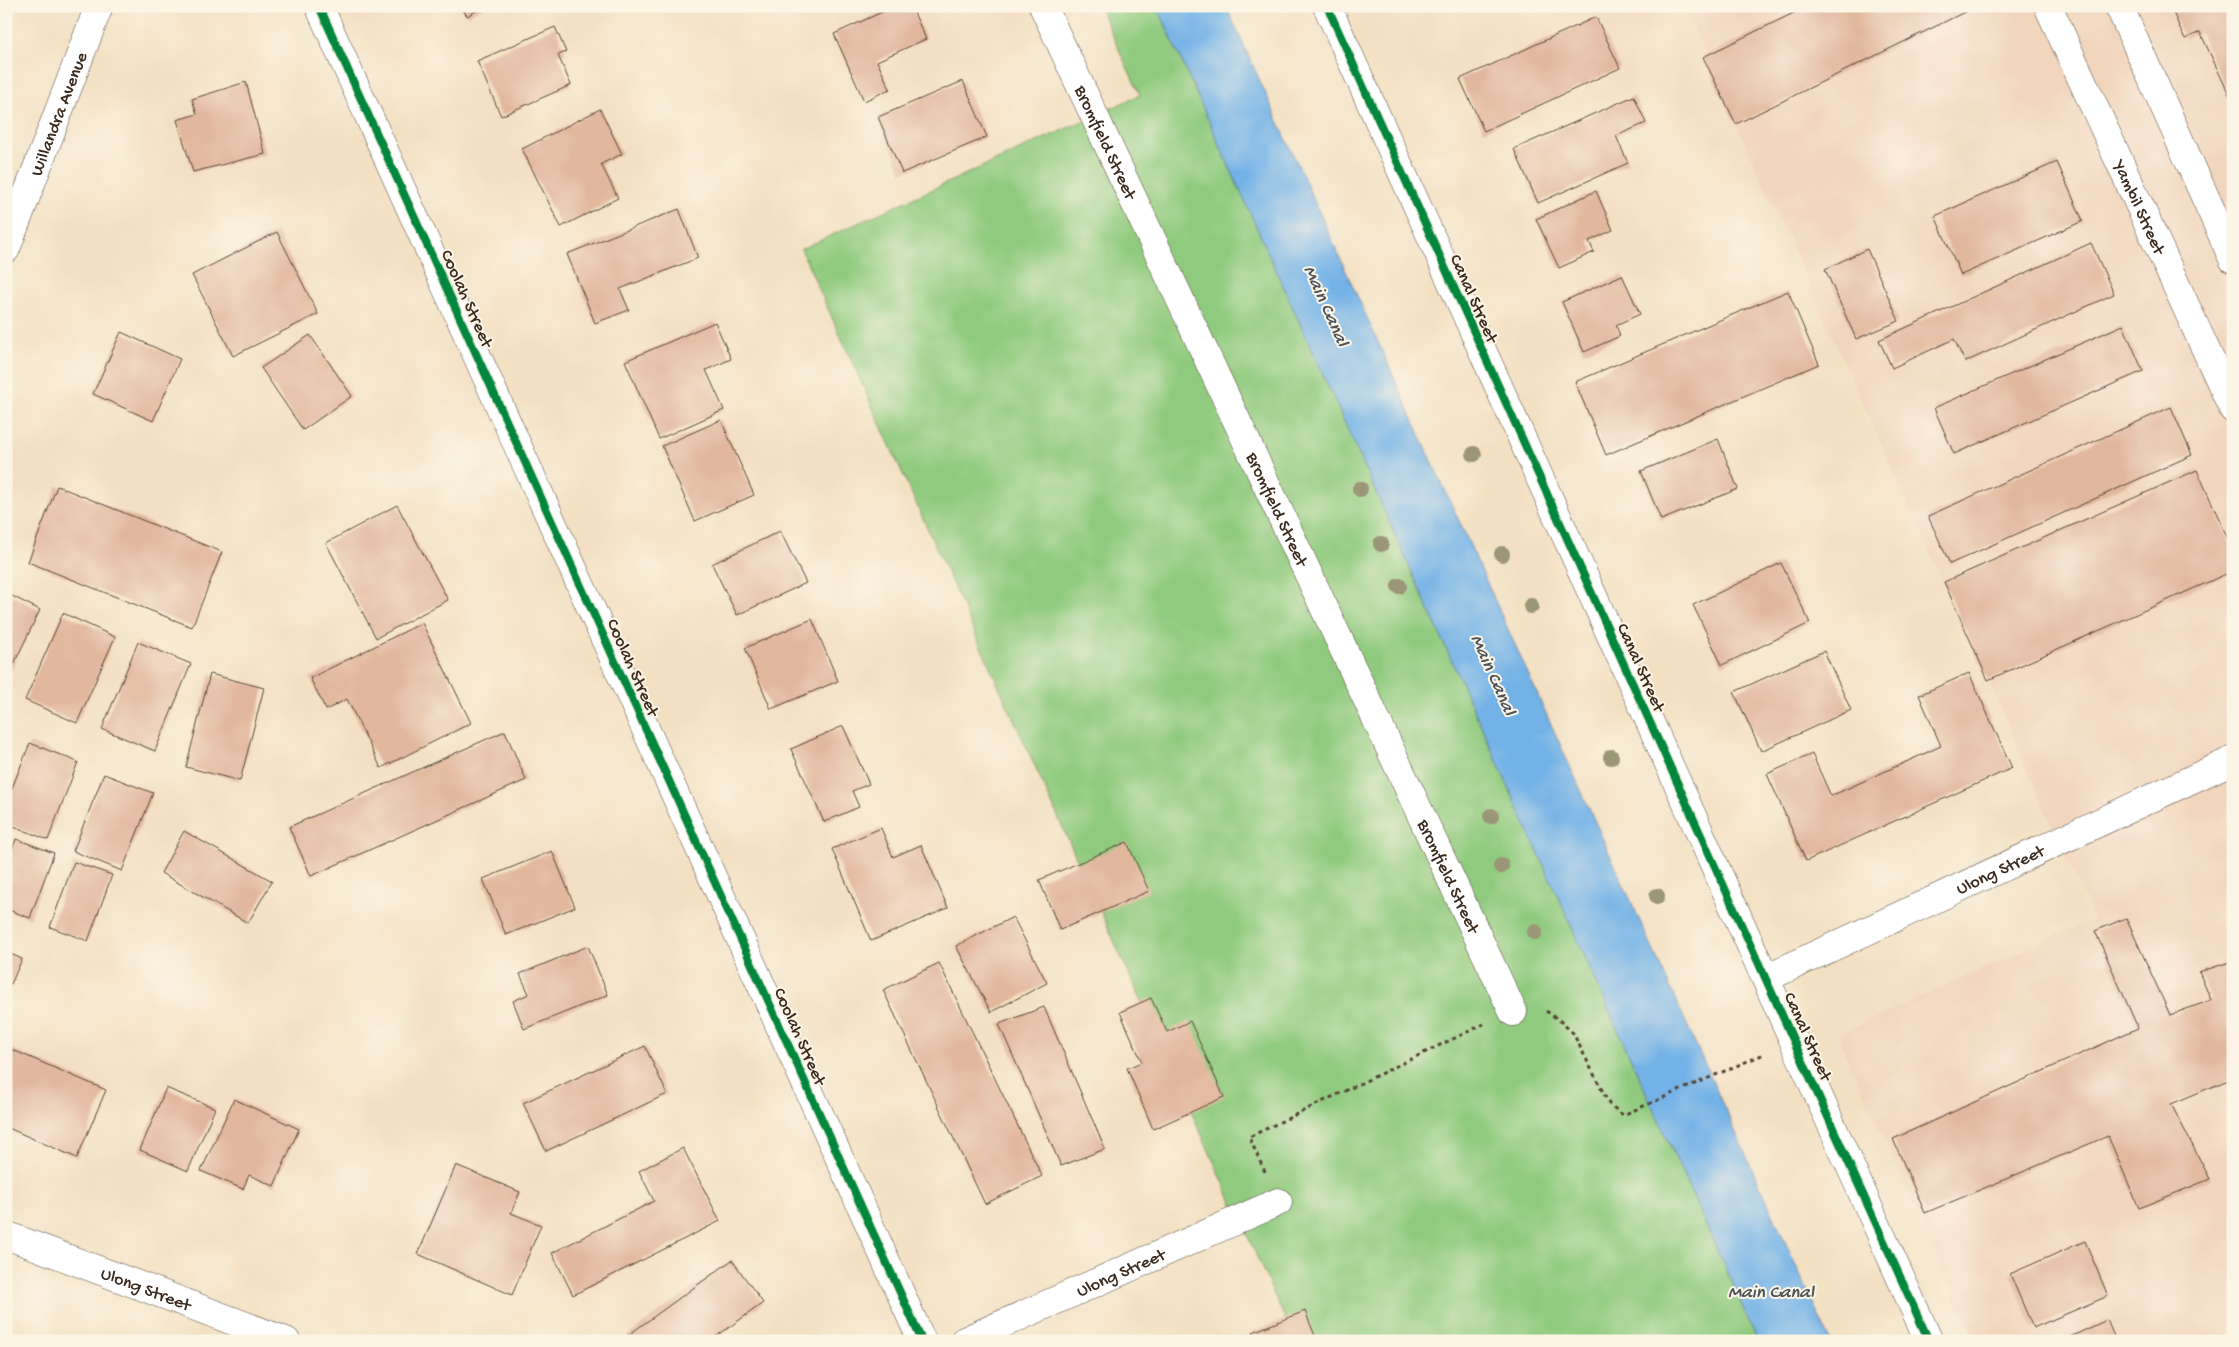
<svg xmlns="http://www.w3.org/2000/svg" width="2239" height="1347" font-family="'Gochi Hand',sans-serif">
	<rect width="100%" height="100%" fill="#fcf5e5"/>
	<filter id="ink" filterUnits="userSpaceOnUse"><feTurbulence type="fractalNoise" baseFrequency=".02" numOctaves="2"/><feDisplacementMap in="SourceGraphic" scale="10" xChannelSelector="R" yChannelSelector="G"/><feConvolveMatrix kernelMatrix="1 2 1 2 8 2 1 2 1" color-interpolation-filters="sRGB"/></filter>
	<filter id="wash" filterUnits="userSpaceOnUse"><feTurbulence type="fractalNoise" baseFrequency=".0096" numOctaves="4" result="noise"/><feDisplacementMap in="SourceGraphic" scale="20" xChannelSelector="R" yChannelSelector="G"/><feGaussianBlur stdDeviation="1.12" result="paint"/><feColorMatrix in="noise" values="0 0 0 0 0 0 0 0 0 0 0 0 0 0 0 0 0 1.4 0 .05"/><feComposite in="paint" operator="in"/></filter>
	<g filter="url(#wash)">
		<rect width="100%" height="100%" fill="#f3e0c2"/>
		<path fill="#f1d5bd" d="M 1683,6 L 2233,6 L 2233,1341 L 1975,1341 L 1837,1035 L 2093,919 L 1988,680 Z"/>
		<path fill="#8fca7e" stroke="#657a4e" d="M 1099,6 L 1157,6 L 1758,1341 L 1295,1341 L 801,249 L 1140,95 Z"/>
		<path fill="#73b2e7" stroke="#576e82" d="M 1157,6 L 1226,6 L 1830,1341 L 1758,1341 Z"/>
		<g id="blocks">
			<g fill="#e1b79d">
				<path d="M 461,6 L 485,6 L 467,16 Z"/>
				<path d="M 895,6 L 911,6 L 926,39 L 877,61 L 890,89 L 864,101 L 834,34 Z"/>
				<path d="M 1808,6 L 1977,6 L 1736,124 L 1703,57 Z"/>
				<path d="M 2170,6 L 2233,6 L 2233,103 L 2200,32 L 2185,39 Z"/>
				<path d="M 1596,17 L 1620,68 L 1484,131 L 1460,79 Z"/>
				<path d="M 555,27 L 566,52 L 558,55 L 571,85 L 501,116 L 477,61 Z"/>
				<path d="M 963,81 L 987,137 L 902,173 L 878,117 Z"/>
				<path d="M 246,82 L 265,154 L 193,172 L 177,120 L 197,114 L 192,99 Z"/>
				<path d="M 1634,96 L 1646,123 L 1616,136 L 1628,163 L 1538,203 L 1514,149 Z"/>
				<path d="M 600,109 L 622,154 L 601,164 L 618,198 L 561,227 L 522,149 Z"/>
				<path d="M 2057,162 L 2083,221 L 1961,275 L 1935,216 Z"/>
				<path d="M 1596,191 L 1613,230 L 1589,241 L 1594,252 L 1559,268 L 1536,219 Z"/>
				<path d="M 679,209 L 698,258 L 620,289 L 629,310 L 595,323 L 567,254 Z"/>
				<path d="M 277,232 L 318,314 L 233,356 L 192,275 Z"/>
				<path d="M 2091,243 L 2114,294 L 1965,362 L 1954,339 L 1892,368 L 1879,340 Z"/>
				<path d="M 1867,249 L 1899,321 L 1856,339 L 1825,269 Z"/>
				<path d="M 1622,275 L 1640,314 L 1616,325 L 1620,336 L 1584,352 L 1562,302 Z"/>
				<path d="M 1788,291 L 1819,364 L 1606,455 L 1575,382 Z"/>
				<path d="M 715,322 L 731,359 L 706,370 L 724,410 L 659,439 L 625,361 Z"/>
				<path d="M 2123,325 L 2143,371 L 1954,454 L 1934,408 Z"/>
				<path d="M 121,332 L 180,359 L 153,421 L 93,394 Z"/>
				<path d="M 310,335 L 352,396 L 303,430 L 261,368 Z"/>
				<path d="M 2171,407 L 2192,455 L 1950,564 L 1928,516 Z"/>
				<path d="M 721,420 L 754,495 L 695,521 L 662,446 Z"/>
				<path d="M 1718,439 L 1738,489 L 1661,520 L 1641,471 Z"/>
				<path d="M 2197,470 L 2233,550 L 2233,571 L 1988,680 L 1944,582 Z"/>
				<path d="M 57,486 L 222,552 L 192,627 L 28,562 Z"/>
				<path d="M 397,505 L 448,600 L 376,638 L 326,543 Z"/>
				<path d="M 780,531 L 806,583 L 737,615 L 712,564 Z"/>
				<path d="M 1781,563 L 1810,623 L 1722,665 L 1693,605 Z"/>
				<path d="M 6,593 L 40,610 L 6,680 Z"/>
				<path d="M 63,613 L 115,637 L 77,723 L 25,700 Z"/>
				<path d="M 812,619 L 838,681 L 771,709 L 745,648 Z"/>
				<path d="M 422,623 L 471,723 L 381,768 L 347,699 L 326,710 L 310,678 Z"/>
				<path d="M 138,642 L 191,664 L 155,751 L 102,729 Z"/>
				<path d="M 1824,651 L 1851,710 L 1761,751 L 1734,692 Z"/>
				<path d="M 1969,673 L 2012,768 L 1806,861 L 1767,774 L 1812,754 L 1831,796 L 1941,746 L 1919,695 Z"/>
				<path d="M 210,674 L 264,688 L 240,781 L 186,767 Z"/>
				<path d="M 843,726 L 869,784 L 852,791 L 859,807 L 824,822 L 791,749 Z"/>
				<path d="M 505,731 L 526,780 L 311,876 L 289,827 Z"/>
				<path d="M 30,743 L 78,762 L 48,840 L 6,823 L 6,803 Z"/>
				<path d="M 104,774 L 153,793 L 122,871 L 73,851 Z"/>
				<path d="M 881,828 L 893,857 L 921,845 L 948,908 L 871,941 L 832,849 Z"/>
				<path d="M 184,831 L 272,881 L 248,923 L 161,873 Z"/>
				<path d="M 16,839 L 54,853 L 30,918 L 6,909 L 6,866 Z"/>
				<path d="M 1127,842 L 1149,891 L 1060,930 L 1039,880 Z"/>
				<path d="M 552,851 L 575,907 L 506,935 L 483,879 Z"/>
				<path d="M 74,862 L 112,875 L 88,941 L 50,927 Z"/>
				<path d="M 1013,917 L 1047,983 L 991,1012 L 956,946 Z"/>
				<path d="M 2126,918 L 2170,1015 L 2211,1000 L 2199,972 L 2233,961 L 2233,1078 L 2171,1104 L 2210,1179 L 2139,1208 L 2108,1136 L 1925,1213 L 1893,1139 L 2138,1028 L 2095,931 Z"/>
				<path d="M 588,946 L 608,995 L 524,1029 L 513,1001 L 529,994 L 520,974 Z"/>
				<path d="M 6,952 L 22,959 L 11,984 L 6,982 Z"/>
				<path d="M 939,963 L 1042,1176 L 985,1204 L 883,990 Z"/>
				<path d="M 1151,998 L 1167,1032 L 1190,1021 L 1224,1097 L 1153,1129 L 1127,1068 L 1142,1062 L 1120,1012 Z"/>
				<path d="M 1044,1007 L 1105,1149 L 1061,1166 L 999,1024 Z"/>
				<path d="M 645,1046 L 667,1094 L 546,1151 L 523,1103 Z"/>
				<path d="M 6,1047 L 106,1090 L 77,1158 L 6,1127 Z"/>
				<path d="M 166,1088 L 215,1108 L 188,1171 L 140,1150 Z"/>
				<path d="M 234,1099 L 299,1129 L 274,1186 L 249,1175 L 243,1189 L 201,1171 Z"/>
				<path d="M 683,1148 L 720,1221 L 573,1295 L 552,1253 L 654,1201 L 639,1171 Z"/>
				<path d="M 456,1165 L 520,1192 L 511,1213 L 541,1225 L 512,1295 L 418,1254 Z"/>
				<path d="M 2085,1241 L 2108,1296 L 2033,1328 L 2010,1274 Z"/>
				<path d="M 732,1260 L 763,1303 L 710,1341 L 630,1341 L 627,1336 Z"/>
				<path d="M 1305,1311 L 1317,1341 L 1257,1341 L 1253,1332 Z"/>
				<path d="M 2107,1320 L 2116,1341 L 2061,1341 Z"/>
			</g>
		</g>
	</g>
	<g filter="url(#ink)">
		<use href="#blocks" fill-opacity="0" stroke="#574537" stroke-width="1"/>
		<g fill="none" stroke-linecap="round" stroke-linejoin="round">
			<defs>
				<g id="minor">
					<path d="M 319,6 L 922,1341"/>
					<path id="s1" d="M 1043,6 L 1513,1012"/>
					<path d="M 1327,6 L 1929,1341"/>
					<path id="s2" d="M 2048,6 L 2233,409"/>
					<path d="M 2119,6 L 2233,259"/>
					<path id="s3" d="M 6,249 L 99,6"/>
					<path id="s4" d="M 1766,978 L 2233,760"/>
					<path id="s5" d="M 6,1235 L 286,1341"/>
					<path id="s6" d="M 964,1341 L 1278,1202"/>
				</g>
			</defs>
			<use href="#minor" stroke="#574537" stroke-width="29"/>
			<g stroke="#574537" stroke-width="3" stroke-dasharray="4 4" stroke-linecap="butt">
				<path d="M 1546,1011 L 1558,1019 L 1573,1033 L 1609,1104 L 1623,1115 L 1764,1054"/>
				<path d="M 1265,1172 L 1249,1137 L 1484,1024"/>
			</g>
			<use href="#minor" stroke="#fff" stroke-width="28"/>
			<defs>
				<g id="cycleway">
					<path d="M 319,6 L 922,1341"/>
					<path d="M 1327,6 L 1929,1341"/>
				</g>
			</defs>
			<use href="#cycleway" stroke="#fcf5e5" stroke-width="11"/>
			<use href="#cycleway" stroke="#00873e" stroke-width="8"/>
		</g>
		<g fill="#9c9678">
			<circle cx="1474" cy="454" r="8"/>
			<circle cx="1360" cy="489" r="8"/>
			<circle cx="1381" cy="544" r="8"/>
			<circle cx="1502" cy="554" r="8"/>
			<circle cx="1399" cy="586" r="8"/>
			<circle cx="1531" cy="606" r="8"/>
			<circle cx="1611" cy="757" r="8"/>
			<circle cx="1491" cy="816" r="8"/>
			<circle cx="1501" cy="866" r="8"/>
			<circle cx="1657" cy="896" r="8"/>
			<circle cx="1535" cy="932" r="8"/>
		</g>
	</g>
	<g text-anchor="middle" stroke-width="4" stroke-linejoin="round" paint-order="stroke">
		<g font-size="18" fill="#3b2a1e" stroke="#fcf5e5">
			<text dy="6" stroke="none"><textPath href="#s3" startOffset="145">Willandra Avenue</textPath></text>
			<text dy="6" stroke="none"><textPath href="#s1" startOffset="150">Bromfield Street</textPath></text>
			<text dy="6" stroke="none"><textPath href="#s2" startOffset="221">Yambil Street</textPath></text>
			<text transform="translate(468 298) rotate(66)" y="6">Coolah Street</text>
			<text transform="translate(1475 298) rotate(66)" y="6">Canal Street</text>
			<text dy="6" stroke="none"><textPath href="#s1" startOffset="555">Bromfield Street</textPath></text>
			<text transform="translate(634 667) rotate(66)" y="6">Coolah Street</text>
			<text transform="translate(1642 667) rotate(66)" y="6">Canal Street</text>
			<text dy="6" stroke="none"><textPath href="#s4" startOffset="258">Ulong Street</textPath></text>
			<text dy="6" stroke="none"><textPath href="#s1" startOffset="960">Bromfield Street</textPath></text>
			<text transform="translate(801 1036) rotate(66)" y="6">Coolah Street</text>
			<text transform="translate(1809 1036) rotate(66)" y="6">Canal Street</text>
			<text dy="6" stroke="none"><textPath href="#s6" startOffset="171">Ulong Street</textPath></text>
			<text dy="6" stroke="none"><textPath href="#s5" startOffset="150">Ulong Street</textPath></text>
		</g>
		<g font-size="19" font-style="italic" fill="#4c535a" stroke="#fcf5e5">
			<text transform="translate(1328 305) rotate(66)" y="7">Main Canal</text>
			<text transform="translate(1495 674) rotate(66)" y="7">Main Canal</text>
			<text x="1771" y="1297">Main Canal</text>
		</g>
	</g>
	<rect width="2239" height="1347" fill="none" stroke="#fcf5e5" stroke-width="25"/>
</svg>
